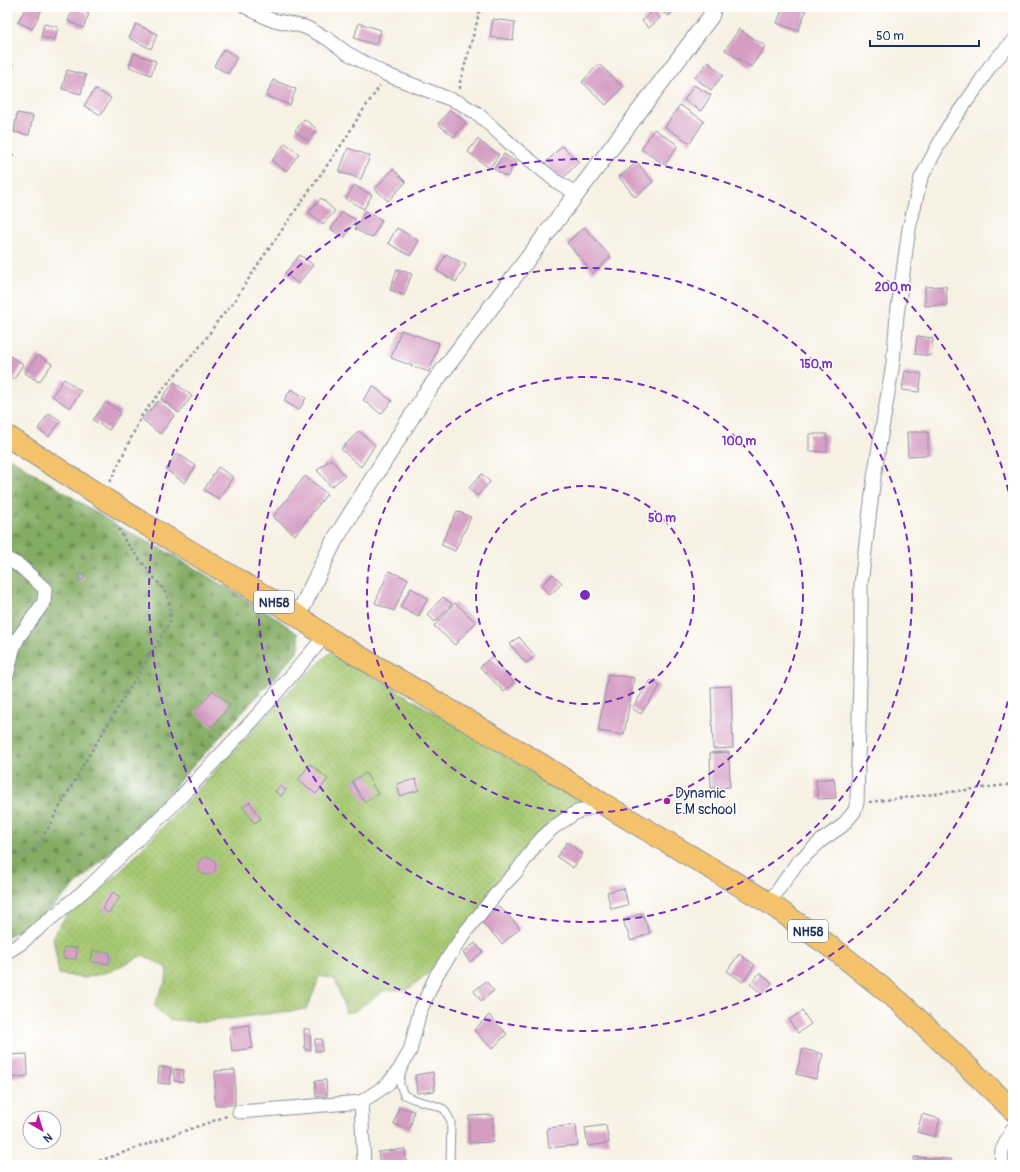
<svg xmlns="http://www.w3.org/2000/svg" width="1020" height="1172" font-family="Pangolin,sans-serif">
	<defs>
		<pattern id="grass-dots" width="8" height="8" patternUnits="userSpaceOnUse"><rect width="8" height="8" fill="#a6c871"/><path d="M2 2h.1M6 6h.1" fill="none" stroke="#8eac64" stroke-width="1.8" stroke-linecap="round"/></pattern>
		<pattern id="forest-firs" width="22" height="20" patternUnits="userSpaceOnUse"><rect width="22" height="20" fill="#84ac63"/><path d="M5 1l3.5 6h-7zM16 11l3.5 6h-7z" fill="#6b8c55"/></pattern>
	</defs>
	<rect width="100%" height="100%" fill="#fff"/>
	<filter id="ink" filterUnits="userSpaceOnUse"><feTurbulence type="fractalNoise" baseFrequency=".025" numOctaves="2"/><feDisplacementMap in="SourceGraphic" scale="8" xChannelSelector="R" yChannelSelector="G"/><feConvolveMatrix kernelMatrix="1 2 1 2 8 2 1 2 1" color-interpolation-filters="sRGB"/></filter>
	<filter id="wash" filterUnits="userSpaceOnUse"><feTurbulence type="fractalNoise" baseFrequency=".012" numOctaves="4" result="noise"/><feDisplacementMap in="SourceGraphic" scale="16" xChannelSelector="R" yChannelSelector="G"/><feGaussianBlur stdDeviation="0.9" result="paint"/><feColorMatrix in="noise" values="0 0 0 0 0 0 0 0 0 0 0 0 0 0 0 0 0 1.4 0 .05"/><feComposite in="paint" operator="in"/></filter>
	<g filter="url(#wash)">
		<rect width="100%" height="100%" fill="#f7f1e3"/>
		<path fill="url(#grass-dots)" stroke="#607c68" d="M 332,651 L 579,800 L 575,807 L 432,970 L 407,990 L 385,990 L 355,1011 L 346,1013 L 335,979 L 319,976 L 314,992 L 306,1009 L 204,1022 L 170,1020 L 154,1006 L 166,980 L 167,968 L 143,955 L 111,971 L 85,978 L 59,974 L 53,936 L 65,917 L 124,868 L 205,782 L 287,693 Z"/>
		<path fill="url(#forest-firs)" stroke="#506e60" d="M 7,456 L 116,525 L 164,550 L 271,614 L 298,634 L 300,645 L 295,655 L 138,826 L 44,915 L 7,937 Z"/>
		<g id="blocks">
			<g fill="#d69dc3">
				<path d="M 26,7 L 43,7 L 32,29 L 18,22 Z"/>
				<path d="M 74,7 L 89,14 L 83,28 L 68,21 Z"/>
				<path d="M 653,7 L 674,7 L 669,16 Z"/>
				<path d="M 783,7 L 794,7 L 806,11 L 798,31 L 777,23 Z"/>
				<path d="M 653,11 L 660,18 L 649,28 L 642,21 Z"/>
				<path d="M 493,19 L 515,22 L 513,40 L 490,37 Z"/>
				<path d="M 359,23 L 381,30 L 376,45 L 354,38 Z"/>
				<path d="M 44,24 L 58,27 L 55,40 L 41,37 Z"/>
				<path d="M 136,24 L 157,34 L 151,49 L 129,38 Z"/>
				<path d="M 739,29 L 765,46 L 751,67 L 725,50 Z"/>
				<path d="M 224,49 L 237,57 L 228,74 L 214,66 Z"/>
				<path d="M 134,53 L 156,61 L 151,75 L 129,67 Z"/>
				<path d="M 7,62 L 13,65 L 7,77 Z"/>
				<path d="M 708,62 L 723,75 L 711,90 L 695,78 Z"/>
				<path d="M 599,64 L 623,87 L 606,105 L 582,82 Z"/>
				<path d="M 67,70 L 86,75 L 81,94 L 62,89 Z"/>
				<path d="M 273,80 L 296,89 L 290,105 L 266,96 Z"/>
				<path d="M 694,85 L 711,95 L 701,111 L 684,100 Z"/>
				<path d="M 95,89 L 111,98 L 101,115 L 84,106 Z"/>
				<path d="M 680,105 L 704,121 L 690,143 L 665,127 Z"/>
				<path d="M 450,110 L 466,122 L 454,137 L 438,124 Z"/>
				<path d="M 17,113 L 33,116 L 29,135 L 14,132 Z"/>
				<path d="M 304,119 L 317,129 L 308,141 L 295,131 Z"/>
				<path d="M 654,129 L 678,145 L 665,165 L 641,149 Z"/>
				<path d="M 477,139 L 499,155 L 489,168 L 468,152 Z"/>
				<path d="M 285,143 L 299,154 L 286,171 L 272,161 Z"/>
				<path d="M 562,146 L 579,162 L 562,179 L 545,163 Z"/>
				<path d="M 348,148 L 370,156 L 361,179 L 339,172 Z"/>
				<path d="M 7,150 L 14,155 L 7,164 Z"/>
				<path d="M 504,154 L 516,162 L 507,177 L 494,169 Z"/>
				<path d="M 637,162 L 653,182 L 635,197 L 619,177 Z"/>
				<path d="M 393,169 L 406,182 L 388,201 L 375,189 Z"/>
				<path d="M 354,185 L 372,195 L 364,209 L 346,199 Z"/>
				<path d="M 321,198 L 335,211 L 323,224 L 309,212 Z"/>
				<path d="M 365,211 L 382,220 L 372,238 L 355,229 Z"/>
				<path d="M 342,212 L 356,220 L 344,238 L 331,229 Z"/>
				<path d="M 584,227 L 611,257 L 593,273 L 567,243 Z"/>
				<path d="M 397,228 L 419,241 L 410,256 L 388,243 Z"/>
				<path d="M 446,254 L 466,265 L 456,282 L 437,271 Z"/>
				<path d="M 300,255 L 313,265 L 298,284 L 285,273 Z"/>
				<path d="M 397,269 L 412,274 L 404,295 L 390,290 Z"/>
				<path d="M 946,286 L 947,305 L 925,306 L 925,287 Z"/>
				<path d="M 401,330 L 439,343 L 429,372 L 391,358 Z"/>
				<path d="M 917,336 L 933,338 L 931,356 L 915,354 Z"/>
				<path d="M 38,355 L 52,364 L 39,382 L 25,373 Z"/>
				<path d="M 10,356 L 23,364 L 14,379 L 7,375 L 7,360 Z"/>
				<path d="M 905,371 L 922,374 L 919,392 L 902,390 Z"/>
				<path d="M 64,379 L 81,391 L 70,408 L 52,396 Z"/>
				<path d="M 174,382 L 192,396 L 179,413 L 161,399 Z"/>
				<path d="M 373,386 L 392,401 L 381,414 L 363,400 Z"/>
				<path d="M 291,389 L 306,398 L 299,410 L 284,401 Z"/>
				<path d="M 158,401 L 175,415 L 160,434 L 142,419 Z"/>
				<path d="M 106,402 L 121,412 L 109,430 L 93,420 Z"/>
				<path d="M 49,413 L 61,421 L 49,437 L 38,429 Z"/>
				<path d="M 359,431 L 375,445 L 361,467 L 341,449 Z"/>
				<path d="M 907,432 L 928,432 L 928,455 L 908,456 Z"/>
				<path d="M 809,434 L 827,434 L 827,452 L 809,451 Z"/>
				<path d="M 177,453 L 196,466 L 185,483 L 166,470 Z"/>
				<path d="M 331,459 L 345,476 L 331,487 L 317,470 Z"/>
				<path d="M 218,467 L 233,477 L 219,499 L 204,490 Z"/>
				<path d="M 482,474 L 490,482 L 477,496 L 469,488 Z"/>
				<path d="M 305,476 L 327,494 L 295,535 L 273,517 Z"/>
				<path d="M 457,511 L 471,517 L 455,551 L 441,545 Z"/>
				<path d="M 389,571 L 408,579 L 394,611 L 375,603 Z"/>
				<circle cx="81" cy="577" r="3"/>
				<path d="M 553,574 L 562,583 L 550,595 L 541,586 Z"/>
				<path d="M 411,588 L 428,598 L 418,617 L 400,607 Z"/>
				<path d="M 443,597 L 452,604 L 435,622 L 427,614 Z"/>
				<path d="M 455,603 L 476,622 L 455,645 L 434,626 Z"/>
				<path d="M 519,637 L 535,656 L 526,663 L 510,644 Z"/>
				<path d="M 491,657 L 514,682 L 504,692 L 480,667 Z"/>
				<path d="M 608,674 L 634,678 L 624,735 L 598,731 Z"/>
				<path d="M 651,680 L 660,686 L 641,714 L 632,708 Z"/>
				<path d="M 731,686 L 733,748 L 713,749 L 711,687 Z"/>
				<path d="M 213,690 L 230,705 L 212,727 L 195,712 Z"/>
				<path d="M 729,752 L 730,787 L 711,788 L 710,753 Z"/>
				<path d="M 310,764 L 328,779 L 316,794 L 298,780 Z"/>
				<path d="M 366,773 L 378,794 L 364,802 L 352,781 Z"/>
				<path d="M 834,778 L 836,798 L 818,799 L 816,780 Z"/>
				<path d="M 416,779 L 419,790 L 400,796 L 397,784 Z"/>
				<path d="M 280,786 L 286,790 L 281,796 L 275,792 Z"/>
				<path d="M 250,802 L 261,819 L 254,823 L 243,807 Z"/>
				<path d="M 567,842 L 583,854 L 573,868 L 557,857 Z"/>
				<circle cx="207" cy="866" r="9"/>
				<path d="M 624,888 L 628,905 L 611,909 L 607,892 Z"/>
				<path d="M 113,892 L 120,897 L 109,913 L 102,909 Z"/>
				<path d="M 499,906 L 520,928 L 502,944 L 482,922 Z"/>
				<path d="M 642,913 L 650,933 L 631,941 L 623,920 Z"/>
				<path d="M 475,943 L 483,952 L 470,962 L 463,953 Z"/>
				<path d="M 64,947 L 77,948 L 76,959 L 63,958 Z"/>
				<path d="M 93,951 L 110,953 L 109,964 L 91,962 Z"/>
				<path d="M 739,954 L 755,965 L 743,982 L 727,971 Z"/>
				<path d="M 760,973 L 772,983 L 762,994 L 750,984 Z"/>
				<path d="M 486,981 L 494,991 L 481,1001 L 474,991 Z"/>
				<path d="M 802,1011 L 811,1024 L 798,1033 L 789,1020 Z"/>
				<path d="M 489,1015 L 507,1034 L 492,1049 L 474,1030 Z"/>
				<path d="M 249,1025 L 253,1048 L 232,1051 L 229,1028 Z"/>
				<path d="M 304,1029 L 310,1029 L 311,1050 L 305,1050 Z"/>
				<rect x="315" y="1039" width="7" height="12"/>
				<path d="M 803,1049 L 823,1054 L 816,1079 L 796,1074 Z"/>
				<path d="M 27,1054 L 28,1076 L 7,1078 L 7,1055 Z"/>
				<path d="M 159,1067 L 171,1068 L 170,1084 L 158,1083 Z"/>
				<path d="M 174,1069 L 184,1070 L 183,1082 L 174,1081 Z"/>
				<path d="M 235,1070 L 235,1105 L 215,1105 L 215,1071 Z"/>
				<path d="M 433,1072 L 435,1091 L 417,1093 L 415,1075 Z"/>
				<path d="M 326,1080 L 327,1096 L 316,1097 L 315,1081 Z"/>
				<path d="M 399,1107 L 414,1111 L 410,1130 L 394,1124 Z"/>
				<path d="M 922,1114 L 940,1119 L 935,1137 L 917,1132 Z"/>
				<path d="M 493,1115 L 493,1142 L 469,1143 L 469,1116 Z"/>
				<path d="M 576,1125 L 578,1145 L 549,1148 L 547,1128 Z"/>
				<path d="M 606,1125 L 609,1143 L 588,1146 L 585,1128 Z"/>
				<path d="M 405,1149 L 407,1165 L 380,1165 L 378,1152 Z"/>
				<path d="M 914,1157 L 951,1159 L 951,1165 L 914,1165 Z"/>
			</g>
		</g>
	</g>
	<g filter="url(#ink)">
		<use href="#blocks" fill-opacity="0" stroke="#8990a0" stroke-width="1"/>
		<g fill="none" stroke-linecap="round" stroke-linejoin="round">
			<defs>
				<path id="service" d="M 402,1072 C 398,1082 400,1085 404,1095 L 413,1099 L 431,1104 L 444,1109 L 451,1121 L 450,1165"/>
				<g id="minor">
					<path d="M 246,7 L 269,19 L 305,27 L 328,39 L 347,53 L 385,74 L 460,103 L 478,114 L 515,148 L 557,182 L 576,193"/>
					<path d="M 7,559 L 20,566 L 45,589 L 44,602 L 18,638 L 13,649 L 7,675"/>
					<path d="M 769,903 L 797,863 L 822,840 L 842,826 L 854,812 L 857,803 L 861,639 L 861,584 L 874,477 L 893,363 L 897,315 L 909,229 L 921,178 L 948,127 L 977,87 L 990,66 L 1013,41"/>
					<path d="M 7,952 L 20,944 L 91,885 L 176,802 L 255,718 L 325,636"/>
					<path d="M 361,1102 L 387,1085 L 399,1070 L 410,1051 L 420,1011 L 437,974 L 467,930 L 500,889 L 517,871 L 534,847 L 543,837 L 554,827 L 575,813 L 592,807 L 600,802"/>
					<path d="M 239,1112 L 361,1102 L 364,1165"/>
					<path d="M 1001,1165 L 1002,1150 L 1013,1128"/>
				</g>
				<path id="tertiary" d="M 298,616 L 334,541 L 427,392 L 711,16 L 713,7"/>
				<path id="primary" d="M 7,436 L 133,517 L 298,616 L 325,636 L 542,765 L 600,802 L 769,903 L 839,953 L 901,1003 L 1013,1110"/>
			</defs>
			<use href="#service" stroke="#8990a0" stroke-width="9"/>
			<use href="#minor" stroke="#8990a0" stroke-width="15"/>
			<use href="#tertiary" stroke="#8990a0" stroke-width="18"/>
			<use href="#primary" stroke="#8990a0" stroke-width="23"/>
			<g stroke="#8990a0" stroke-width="2.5" stroke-dasharray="3 3" stroke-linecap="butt">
				<path d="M 460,89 L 460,82 L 477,22 L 480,7"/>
				<path d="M 110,482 L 142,415 L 168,383 L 203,343 L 219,319 L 233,303 L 263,257 L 344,141 L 361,113 L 380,86"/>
				<path d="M 869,802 L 1007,785 L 1013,781"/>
				<path d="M 7,860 L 36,849 L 89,755 L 170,622 L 170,606 L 167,594 L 125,541 L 119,529"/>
				<path d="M 88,1165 L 227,1116"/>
			</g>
			<use href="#service" stroke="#fff" stroke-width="7"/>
			<use href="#minor" stroke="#fff" stroke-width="13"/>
			<use href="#tertiary" stroke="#fff" stroke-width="16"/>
			<use href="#primary" stroke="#f4c26a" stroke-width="21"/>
		</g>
	</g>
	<g fill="none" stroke="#7b2cbf" stroke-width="2" stroke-dasharray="7 5">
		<circle cx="585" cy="595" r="109"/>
		<circle cx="585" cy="595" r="218"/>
		<circle cx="585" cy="595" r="327"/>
		<path d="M1013 678A436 436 0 1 1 1013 512"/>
	</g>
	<circle fill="#b5179e" stroke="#fff" stroke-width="1.5" cx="667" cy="801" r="4"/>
	<g text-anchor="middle" stroke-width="3" stroke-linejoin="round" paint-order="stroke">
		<g fill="#fff" stroke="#5f6d8e" stroke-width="1">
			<rect x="254" y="591" width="40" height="22" rx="3"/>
			<rect x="788" y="920" width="40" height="22" rx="3"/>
		</g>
		<g font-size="13" font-weight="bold" fill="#1b2f5e">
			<text x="274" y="607">NH58</text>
			<text x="808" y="936">NH58</text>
		</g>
		<g font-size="14" fill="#1b2f5e" stroke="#fff" text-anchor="start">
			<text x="675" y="798">Dynamic<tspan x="675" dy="16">E.M school</tspan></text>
		</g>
	</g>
	<circle cx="585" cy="595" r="6" fill="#7b2cbf" stroke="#fff" stroke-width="2"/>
	<g font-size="12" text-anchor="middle" font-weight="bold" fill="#7b2cbf" stroke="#fff" stroke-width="3" stroke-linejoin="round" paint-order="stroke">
		<text x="893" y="291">200 m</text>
		<text x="816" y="368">150 m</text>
		<text x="739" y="445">100 m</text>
		<text x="662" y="522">50 m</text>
	</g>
	<rect width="1020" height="1172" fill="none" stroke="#fff" stroke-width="24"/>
	<g transform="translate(42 1130) rotate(142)"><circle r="19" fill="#ffffff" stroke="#a4acbf"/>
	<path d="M0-3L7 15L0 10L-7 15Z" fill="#b5179e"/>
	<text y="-6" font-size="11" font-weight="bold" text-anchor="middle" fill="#1b2f5e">N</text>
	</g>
	<path d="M870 40v6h109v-6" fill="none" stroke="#1b2f5e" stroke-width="2"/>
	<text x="876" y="40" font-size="12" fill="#1b2f5e" stroke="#ffffff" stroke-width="3" paint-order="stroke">50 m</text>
</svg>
